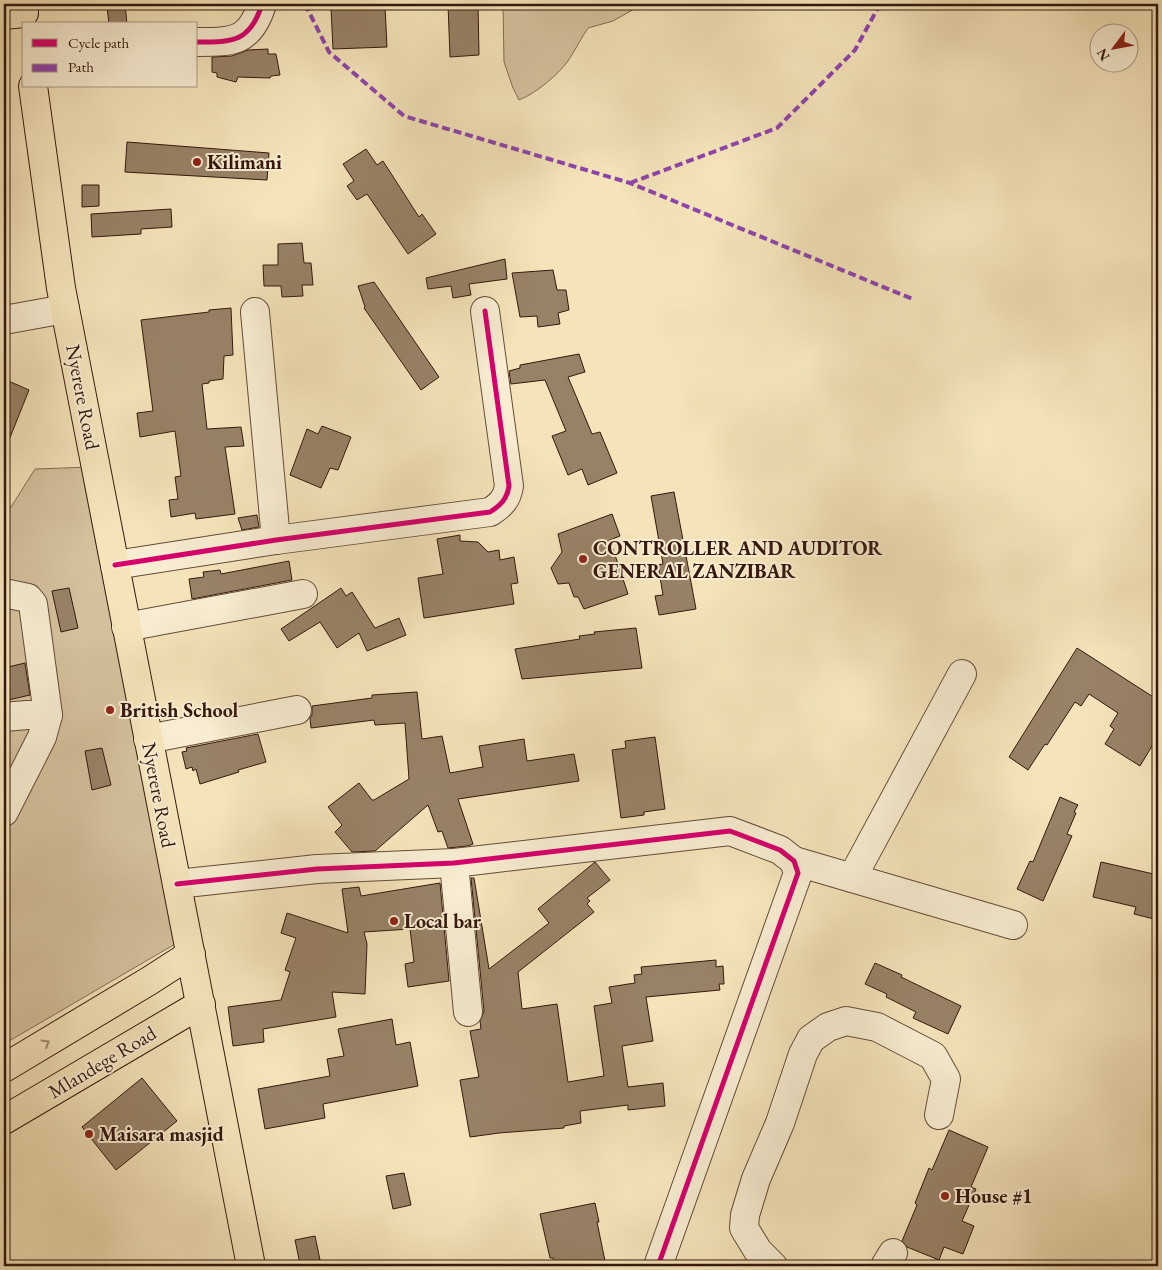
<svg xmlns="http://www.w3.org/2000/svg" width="1162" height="1270" font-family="'EB Garamond',serif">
	<rect width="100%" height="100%" fill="#f5e4ba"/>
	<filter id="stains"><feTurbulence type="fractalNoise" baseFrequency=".004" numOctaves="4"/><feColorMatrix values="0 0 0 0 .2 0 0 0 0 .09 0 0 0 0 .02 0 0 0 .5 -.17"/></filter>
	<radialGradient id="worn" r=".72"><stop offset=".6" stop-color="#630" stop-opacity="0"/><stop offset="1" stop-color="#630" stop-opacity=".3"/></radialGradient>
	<g fill="#d4c19d" stroke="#846c55">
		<path d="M 503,4 L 643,4 L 613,21 L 588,28 C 581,38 575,51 568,61 C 558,75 535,94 519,100 L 513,88 L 504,62 Z"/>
		<path d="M 91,467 L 182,940 L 4,1044 L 4,505 L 11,507 L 35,469 Z"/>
	</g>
	<g fill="#988267" stroke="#34180d">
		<path d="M 125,4 L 127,24 L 109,24 L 107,7 Z"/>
		<path d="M 448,4 L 478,4 L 479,55 L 450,57 Z"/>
		<path d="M 385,6 L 387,47 L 333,49 L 331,8 Z"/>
		<path d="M 268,49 L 268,54 L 276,54 L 280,75 L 271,76 L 270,78 L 238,77 L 236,82 L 217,77 L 217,73 L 212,72 L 212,57 L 232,56 L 248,50 Z"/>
		<path d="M 127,142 L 269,153 L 267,180 L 125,172 Z"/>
		<path d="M 366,149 L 377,165 L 383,161 L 419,217 L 422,214 L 436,234 L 408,254 L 367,194 L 357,200 L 347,186 L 354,181 L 343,164 Z"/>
		<path d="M 82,185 L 99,185 L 99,206 L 82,207 Z"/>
		<path d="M 171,209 L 172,227 L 141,229 L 141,234 L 92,237 L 91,214 Z"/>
		<path d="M 302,243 L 304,263 L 311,263 L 313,285 L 302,285 L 303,296 L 282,297 L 281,286 L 264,286 L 263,265 L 278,265 L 278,244 Z"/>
		<path d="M 505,259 L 507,279 L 469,284 L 471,295 L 453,298 L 451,286 L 428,289 L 426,278 Z"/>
		<path d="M 553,270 L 557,290 L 566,290 L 569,310 L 558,313 L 560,324 L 538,327 L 537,316 L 520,317 L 512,273 Z"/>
		<path d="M 374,282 L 439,377 L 421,390 L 364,308 L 365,307 L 358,286 Z"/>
		<path d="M 231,308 L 233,355 L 224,356 L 223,379 L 209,381 L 209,383 L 202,384 L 207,429 L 241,427 L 244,446 L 225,447 L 235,514 L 196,519 L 195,513 L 171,517 L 169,500 L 178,499 L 175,477 L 181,476 L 175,431 L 140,437 L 137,413 L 153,411 L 141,320 L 209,312 L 209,310 Z"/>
		<path d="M 579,354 L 585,372 L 568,377 L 592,434 L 600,432 L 617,473 L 588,485 L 582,469 L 568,475 L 552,436 L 566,431 L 545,380 L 511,384 L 509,371 L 520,368 L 520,365 Z"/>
		<path d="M 4,379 L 29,390 L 5,450 L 4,450 Z"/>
		<path d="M 322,426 L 351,437 L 338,470 L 330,468 L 321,488 L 290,475 L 307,429 L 318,434 Z"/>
		<path d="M 674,492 L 696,609 L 659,615 L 655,596 L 663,595 L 658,565 L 663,564 L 651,496 Z"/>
		<path d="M 612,514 L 620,536 L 610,540 L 628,594 L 584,609 L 578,597 L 574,597 L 569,583 L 558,584 L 551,568 L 562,552 L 558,534 Z"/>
		<path d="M 257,515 L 259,527 L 242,530 L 238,518 Z"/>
		<path d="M 460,535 L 460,541 L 478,542 L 488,552 L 499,550 L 500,560 L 514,557 L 518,583 L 511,584 L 514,604 L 424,618 L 418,578 L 443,574 L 437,539 Z"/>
		<path d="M 289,561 L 292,580 L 192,599 L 189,579 L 204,577 L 203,572 L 220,570 L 221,574 Z"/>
		<path d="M 69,588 L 78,628 L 61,632 L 52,591 Z"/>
		<path d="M 341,588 L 346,596 L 352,592 L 375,628 L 399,618 L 406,635 L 367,651 L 359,633 L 337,648 L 320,622 L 289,641 L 281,629 Z"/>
		<path d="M 636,628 L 642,668 L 522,679 L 515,649 L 580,639 L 579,636 L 595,634 L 594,632 Z"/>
		<path d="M 1077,648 L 1158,700 L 1158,736 L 1140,766 L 1105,744 L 1114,729 L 1110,726 L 1118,713 L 1089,694 L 1081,706 L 1075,702 L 1047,745 L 1045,744 L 1028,770 L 1009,757 Z"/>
		<path d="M 25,663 L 30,695 L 4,701 L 4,668 Z"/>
		<path d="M 417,692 L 422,739 L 442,736 L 450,773 L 483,767 L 479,746 L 524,739 L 527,761 L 574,754 L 579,781 L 458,799 L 473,844 L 468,846 L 448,848 L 442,831 L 438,832 L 428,805 L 375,851 L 352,852 L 335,832 L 342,825 L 328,807 L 359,783 L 372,800 L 374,800 L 409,779 L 405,723 L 375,725 L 374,720 L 311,728 L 310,718 L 312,715 L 312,706 L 372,698 L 372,695 Z"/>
		<path d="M 258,734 L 266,762 L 238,770 L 239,772 L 200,784 L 196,769 L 193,771 L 192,767 L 186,769 L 182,752 L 187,751 L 186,748 Z"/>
		<path d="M 655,737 L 665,809 L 644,812 L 644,815 L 621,818 L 612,750 L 626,748 L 625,741 Z"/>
		<path d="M 102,748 L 111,785 L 92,790 L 85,751 Z"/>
		<path d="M 1060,797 L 1078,805 L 1074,812 L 1076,813 L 1067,834 L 1072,836 L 1043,901 L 1017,889 L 1030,861 L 1033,862 Z"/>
		<path d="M 595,862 L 610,880 L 587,898 L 590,901 L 587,904 L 594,912 L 518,972 L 522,1009 L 557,1004 L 568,1082 L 604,1076 L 594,1006 L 612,1003 L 609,987 L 635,983 L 634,975 L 642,974 L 641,967 L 716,960 L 716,967 L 723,966 L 724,984 L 719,984 L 720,990 L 646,997 L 653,1041 L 622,1046 L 628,1087 L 663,1083 L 665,1106 L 628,1110 L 628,1105 L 580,1111 L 581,1123 L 564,1126 L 564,1128 L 499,1133 L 470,1137 L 460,1080 L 479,1077 L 470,1031 L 481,1029 L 480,1021 L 484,1011 L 471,878 L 474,878 L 489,969 L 549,923 L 538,909 Z"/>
		<path d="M 1101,862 L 1158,875 L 1158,920 L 1134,914 L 1136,907 L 1093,897 Z"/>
		<path d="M 440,883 L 449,981 L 408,987 L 405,964 L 414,962 L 410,929 L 364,932 L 367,944 L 365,994 L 332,992 L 336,1017 L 263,1029 L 264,1042 L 233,1046 L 228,1007 L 281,1000 L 290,972 L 285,970 L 296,938 L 281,933 L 287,913 L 348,933 L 342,889 L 359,887 L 361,896 Z"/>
		<path d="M 875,963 L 902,975 L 901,977 L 961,1006 L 948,1034 L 913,1018 L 916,1012 L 886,997 L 887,994 L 865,984 Z"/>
		<path d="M 392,1019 L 396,1045 L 410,1042 L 418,1086 L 323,1104 L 325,1118 L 265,1129 L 258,1089 L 330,1076 L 327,1059 L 344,1056 L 338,1029 Z"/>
		<path d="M 142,1078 L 177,1121 L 116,1170 L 82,1127 Z"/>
		<path d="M 949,1130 L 988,1147 L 971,1187 L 976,1189 L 962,1221 L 974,1226 L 963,1254 L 944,1247 L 939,1260 L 907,1247 L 902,1241 L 917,1205 L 915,1203 L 929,1168 L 932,1170 Z"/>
		<path d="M 404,1173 L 411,1205 L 393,1209 L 386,1176 Z"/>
		<path d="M 595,1203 L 599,1222 L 597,1222 L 606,1266 L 555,1266 L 553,1258 L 550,1258 L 540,1214 Z"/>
		<path d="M 315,1236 L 320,1260 L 300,1264 L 295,1240 Z"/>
	</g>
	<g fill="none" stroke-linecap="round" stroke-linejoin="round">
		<defs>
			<g id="minor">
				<path d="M 196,42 C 232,42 250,43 262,4"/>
				<path d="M 255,312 L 276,540"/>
				<path d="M 4,320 L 65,309"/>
				<path d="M 115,565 L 276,540 L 490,512 C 501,505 507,499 509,486 L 485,311"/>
				<path d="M 4,593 L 28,598 L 33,604 L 48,715 L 27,715 L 4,717"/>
				<path d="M 126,627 L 303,594"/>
				<path d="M 148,739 L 297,710"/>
				<path d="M 4,812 L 42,737 L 48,715"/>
				<path d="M 794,861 L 1013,925"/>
				<path d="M 454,863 L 468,1012"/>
				<path d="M 852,878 L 962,674"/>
				<path d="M 177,884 L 317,869 L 454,863 L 730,831 L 780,850 L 794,861 L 798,873 L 658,1266"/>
				<path d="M 773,1266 L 758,1251 L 744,1228 L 745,1215 L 756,1179 L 780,1123 L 803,1054 L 811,1039 L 828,1027 L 846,1021 L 877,1027 L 933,1056 L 946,1079 L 939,1115"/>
				<path d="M 885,1266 L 893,1253"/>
			</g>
			<g id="major">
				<path d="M 4,15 L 24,13"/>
				<path d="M 33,86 L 61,288 L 251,1266"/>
				<path d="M 4,1068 L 149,981 L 191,954"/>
				<path d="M 4,1120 L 201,1004"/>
			</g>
		</defs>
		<use href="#minor" stroke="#644b38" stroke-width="30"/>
		<use href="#major" stroke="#34180d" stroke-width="30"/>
		<use href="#minor" stroke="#f8edd2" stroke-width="28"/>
		<use href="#major" stroke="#f5e4ba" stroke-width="28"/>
		<g stroke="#8e44ad" stroke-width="4" stroke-dasharray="8 4" stroke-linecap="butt">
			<path d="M 305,4 L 329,52 L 404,116 L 630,183 L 915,300"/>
			<path d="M 630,183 L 777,128 L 855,50 L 880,4"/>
		</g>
		<defs>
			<g id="cycleway">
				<path d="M 196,42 C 232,42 250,43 262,4"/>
				<path d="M 115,565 L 276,540 L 490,512 C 501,505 507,499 509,486 L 485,311"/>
				<path d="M 177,884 L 317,869 L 454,863 L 730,831 L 780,850 L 794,861 L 798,873 L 658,1266"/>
			</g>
		</defs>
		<use href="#cycleway" stroke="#f8edd2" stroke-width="8"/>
		<use href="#cycleway" stroke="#d6006c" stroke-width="5"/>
	</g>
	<defs><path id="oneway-chevron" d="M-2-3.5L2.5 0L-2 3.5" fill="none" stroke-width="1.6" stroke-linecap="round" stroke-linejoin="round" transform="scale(1.25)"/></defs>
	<use stroke="#9e886c" href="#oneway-chevron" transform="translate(46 1043) rotate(-31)"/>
	<g fill="#8f2418" stroke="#f8edd2" stroke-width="2">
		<circle cx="197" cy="162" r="5"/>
		<circle cx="583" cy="559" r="5"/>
		<circle cx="110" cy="710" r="5"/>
		<circle cx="394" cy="921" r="5"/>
		<circle cx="89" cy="1134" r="5"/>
		<circle cx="945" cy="1196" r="5"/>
	</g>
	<g text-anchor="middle" stroke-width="4" stroke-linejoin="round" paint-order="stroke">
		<g font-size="20" font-weight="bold" fill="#34180d" stroke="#f8edd2" text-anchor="start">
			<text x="207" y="169">Kilimani</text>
			<text x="593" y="555">CONTROLLER AND AUDITOR<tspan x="593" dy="23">GENERAL ZANZIBAR</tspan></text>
			<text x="120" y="717">British School</text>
			<text x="404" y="928">Local bar</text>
			<text x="99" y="1141">Maisara masjid</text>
			<text x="955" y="1203">House #1</text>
		</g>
		<g font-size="20" fill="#34180d" stroke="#f8edd2">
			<text transform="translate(83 397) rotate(79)" y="7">Nyerere Road</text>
			<text transform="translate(159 795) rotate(79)" y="7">Nyerere Road</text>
			<text transform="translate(102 1062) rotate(-31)" y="7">Mlandege Road</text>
		</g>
	</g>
	<rect width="1162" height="1270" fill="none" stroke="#f5e4ba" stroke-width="20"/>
	<rect x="5" y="5" width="1152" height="1260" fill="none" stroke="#34180d" stroke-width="2.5"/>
	<rect x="10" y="10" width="1142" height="1250" fill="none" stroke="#34180d"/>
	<rect x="22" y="22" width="175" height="65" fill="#f8edd2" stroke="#aa9883"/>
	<rect x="32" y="39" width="25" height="8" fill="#d6006c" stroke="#aa9883"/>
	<text x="68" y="48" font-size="15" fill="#34180d">Cycle path</text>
	<rect x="32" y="64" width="25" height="8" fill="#8e44ad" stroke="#aa9883"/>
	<text x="68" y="72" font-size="15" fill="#34180d">Path</text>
	<g transform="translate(1114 48) rotate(238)"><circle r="24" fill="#f8edd2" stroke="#aa9883"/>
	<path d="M0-4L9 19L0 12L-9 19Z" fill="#8f2418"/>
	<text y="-8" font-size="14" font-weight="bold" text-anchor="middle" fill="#34180d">N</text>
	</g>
	<rect width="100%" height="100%" filter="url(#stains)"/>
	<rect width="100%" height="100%" fill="url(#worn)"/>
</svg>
